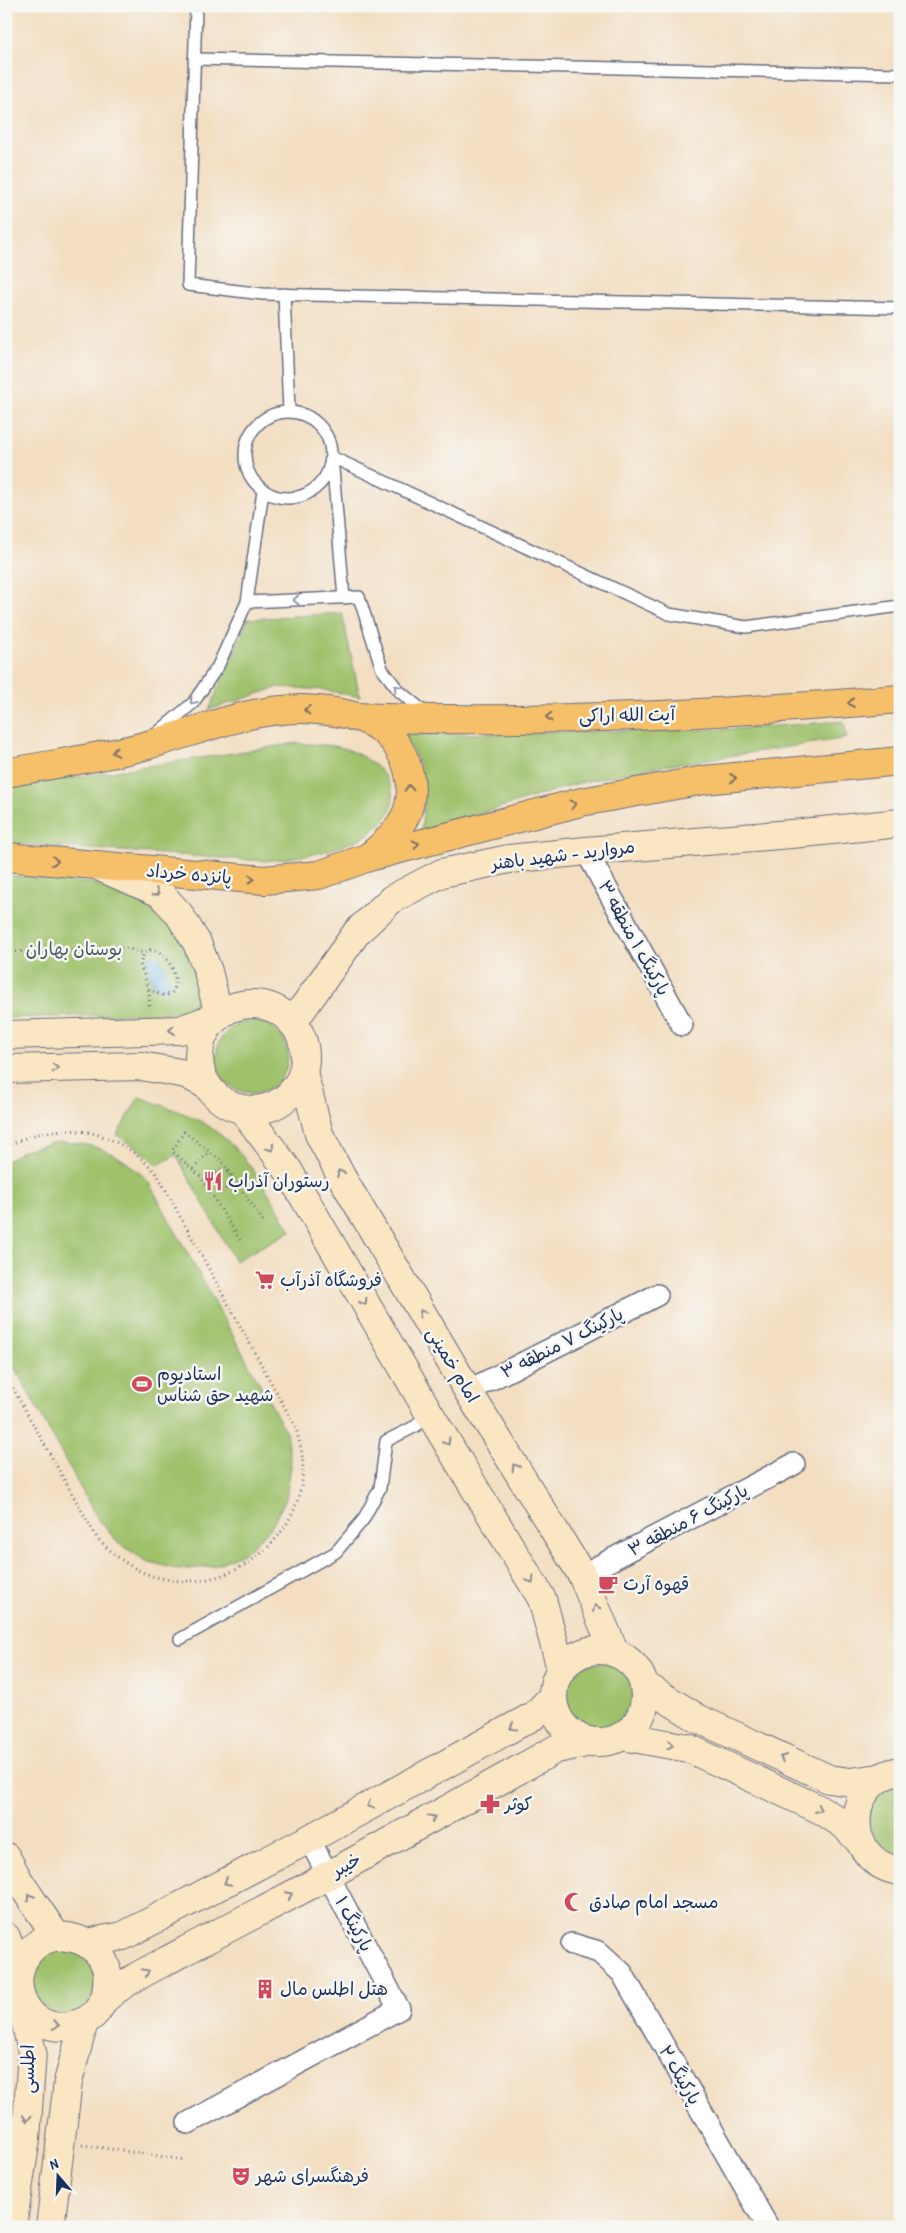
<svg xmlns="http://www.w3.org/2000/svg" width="906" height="2233" font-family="'Patrick Hand','Playpen Sans Arabic',sans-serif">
	<rect width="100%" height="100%" fill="#f6f6f2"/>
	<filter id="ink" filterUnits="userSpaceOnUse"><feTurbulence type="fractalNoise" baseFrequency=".02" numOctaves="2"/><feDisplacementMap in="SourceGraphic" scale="10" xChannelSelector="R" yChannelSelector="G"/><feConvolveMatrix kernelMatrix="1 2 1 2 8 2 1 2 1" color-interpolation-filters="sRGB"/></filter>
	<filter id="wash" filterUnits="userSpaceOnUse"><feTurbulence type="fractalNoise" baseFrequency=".0096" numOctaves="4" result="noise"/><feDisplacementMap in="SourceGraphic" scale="20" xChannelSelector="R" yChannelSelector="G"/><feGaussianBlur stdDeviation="1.12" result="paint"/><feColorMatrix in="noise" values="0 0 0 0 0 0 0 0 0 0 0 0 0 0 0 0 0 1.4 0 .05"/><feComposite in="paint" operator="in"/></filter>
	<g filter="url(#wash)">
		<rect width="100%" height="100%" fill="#f3dec1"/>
		<g fill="#9fc16b" stroke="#5d7864">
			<path d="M 342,613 L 360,697 L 325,690 L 279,687 L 209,710 L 248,619 Z"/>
			<path d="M 844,721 L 847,738 L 650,768 L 579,783 L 421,832 C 426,787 429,774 403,735 L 733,729 Z"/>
			<path d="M 297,743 C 312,745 332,744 346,749 C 378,760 413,795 379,825 C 374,829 370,834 364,837 C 334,852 298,858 264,861 L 6,843 L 6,788 Z"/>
			<path d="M 6,875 L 139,888 L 171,911 L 200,990 L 192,1006 L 176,1013 L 6,1018 Z"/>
			<circle cx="252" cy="1057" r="36"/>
			<path d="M 139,1097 C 163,1106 189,1113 210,1127 C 247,1152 269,1193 291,1231 L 235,1261 L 176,1155 L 158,1165 L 139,1149 L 117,1135 Z"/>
			<path d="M 57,1142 C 95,1142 122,1154 148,1181 L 286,1432 L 291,1466 L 286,1499 L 270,1529 L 245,1552 L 214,1566 L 179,1570 L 146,1561 L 118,1543 L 96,1516 L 6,1352 L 6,1161 L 24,1150 Z"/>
			<circle cx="599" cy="1697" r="34"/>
			<path d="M 900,1784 L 900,1855 C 871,1848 855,1807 885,1790 C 889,1787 895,1786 900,1784 Z"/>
			<circle cx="63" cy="1981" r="33"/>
		</g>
		<path fill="#68b0df" stroke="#42709e" d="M 152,955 L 160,958 L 170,980 L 168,988 L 163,989 L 154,986 L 146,963 L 146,960 Z"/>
	</g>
	<g filter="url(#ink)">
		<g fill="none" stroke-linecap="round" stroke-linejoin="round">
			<defs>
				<g id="lane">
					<path d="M 196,6 L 188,285 L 263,294 L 900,308"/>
					<path d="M 194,59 L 900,74"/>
					<path d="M 284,294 L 289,411"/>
					<circle cx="288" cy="455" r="43"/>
					<path d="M 344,598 L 332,457 L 669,614 L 746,627 L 900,606"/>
					<path d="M 247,602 L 263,491"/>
					<path d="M 156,734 L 193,703 L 218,666 L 247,602 L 359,597 L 382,669 L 399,691 L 427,714"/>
					<path d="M 180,1639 L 336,1552 L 363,1520 L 380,1488 L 386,1441 L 416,1426 L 428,1411"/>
				</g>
				<g id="street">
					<path d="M 586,851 L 682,1025"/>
					<path d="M 468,1391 L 657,1295"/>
					<path d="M 582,1575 L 794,1464"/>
					<path d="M 572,1944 L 599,1952 L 622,1973 L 768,2227"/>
					<path d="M 188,2123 L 399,2009 L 309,1839"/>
				</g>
				<g id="secondary">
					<circle cx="252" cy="1057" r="53"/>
					<path d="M 293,1022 L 357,932 L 392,899 L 442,873 L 509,859 L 586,851 L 803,833 L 900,823"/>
					<path d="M 6,1035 L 180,1030 L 219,1016 L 208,971 L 197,943 L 179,914 L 160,893 L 102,868"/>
					<path d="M 6,1069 L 141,1066 L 186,1074 L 208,1086"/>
					<path d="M 303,1072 L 319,1134 L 341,1176 L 468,1391 L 582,1575 L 615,1653"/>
					<path d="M 242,1109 L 288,1170 L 428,1411 L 542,1599 L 561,1669"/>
					<circle cx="599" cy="1696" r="46"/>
					<path d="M 644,1685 L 699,1719 L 829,1779 L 850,1782 L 879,1778"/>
					<path d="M 622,1736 L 688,1748 L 823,1811 L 844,1825 L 862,1844"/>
					<path d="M 900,1771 C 842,1780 842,1863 900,1871"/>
					<path d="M 6,1857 L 19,1881 L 57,1937"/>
					<path d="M 6,1937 L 18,1974"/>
					<path d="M 87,1943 L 123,1936 L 309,1839 L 535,1715 L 551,1698"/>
					<path d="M 105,1999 C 107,1988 109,1977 106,1967 C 95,1935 49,1925 28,1953 C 3,1985 30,2037 73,2025 C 82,2023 91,2019 97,2011 C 100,2007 102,2002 106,1998 C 126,1980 157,1966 181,1953 C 231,1926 281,1901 331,1874 C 406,1833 481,1791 556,1749 L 591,1742"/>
					<path d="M 12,2227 L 26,2139 L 32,2052 L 21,2001"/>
					<path d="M 50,2227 L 68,2082 L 84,2022"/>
				</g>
				<g id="primary">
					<path d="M 355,717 C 536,724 719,714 900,699"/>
					<path d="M 6,773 C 52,764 100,758 144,746 C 196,732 249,708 303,709 C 326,710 357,713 377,726 C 402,742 416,776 409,806 C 404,826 386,843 370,856"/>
					<path d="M 6,857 L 264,880 L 319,875 L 369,857 L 581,802 L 704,780 L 900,761"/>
				</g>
			</defs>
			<use href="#lane" stroke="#676c81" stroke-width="14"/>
			<use href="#street" stroke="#676c81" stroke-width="24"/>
			<use href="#secondary" stroke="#676c81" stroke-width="30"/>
			<use href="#primary" stroke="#676c81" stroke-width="30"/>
			<g stroke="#676c81" stroke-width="3" stroke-dasharray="1 4" stroke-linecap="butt">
				<path d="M 150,950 C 178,950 189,1015 149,989 L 140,964 L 144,953 Z"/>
				<path d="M 6,952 L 125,948 L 144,953"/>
				<path d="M 149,990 L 150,1009"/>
				<path d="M 6,1147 C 61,1117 115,1128 157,1174 L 296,1428 C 299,1441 303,1453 303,1466 C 303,1539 231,1595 160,1578 C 134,1572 115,1556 97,1538 L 6,1376"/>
				<path d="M 193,1169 L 210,1151"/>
				<path d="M 222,1170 L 230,1173 C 229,1181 229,1187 222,1192 L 208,1189 L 208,1179 L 211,1174 Z"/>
				<path d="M 240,1240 L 201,1177 L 172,1151 L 184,1132 L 222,1161 L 265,1224"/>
				<path d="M 82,2145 L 186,2160"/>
			</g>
			<use href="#lane" stroke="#fff" stroke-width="11"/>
			<use href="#street" stroke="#fff" stroke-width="21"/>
			<use href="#secondary" stroke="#fbe6c4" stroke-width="28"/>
			<use href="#primary" stroke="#f6c06b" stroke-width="28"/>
		</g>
		<defs><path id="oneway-chevron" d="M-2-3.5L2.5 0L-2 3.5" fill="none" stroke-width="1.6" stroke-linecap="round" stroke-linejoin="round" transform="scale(1.25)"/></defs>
		<g stroke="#8d97ae">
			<use href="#oneway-chevron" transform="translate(296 600) rotate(178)"/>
			<use href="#oneway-chevron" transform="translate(397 688) rotate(-131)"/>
			<use href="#oneway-chevron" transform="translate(193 701) rotate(131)"/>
		</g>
		<g stroke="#7e7064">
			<use href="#oneway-chevron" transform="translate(851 703) rotate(175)"/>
			<use href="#oneway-chevron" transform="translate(307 710) rotate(-177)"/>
			<use href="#oneway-chevron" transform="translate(549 717) rotate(179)"/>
			<use href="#oneway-chevron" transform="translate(115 752) rotate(169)"/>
			<use href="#oneway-chevron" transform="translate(733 778) rotate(-6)"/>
			<use href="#oneway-chevron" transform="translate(409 788) rotate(-91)"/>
			<use href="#oneway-chevron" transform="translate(573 804) rotate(-14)"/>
			<use href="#oneway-chevron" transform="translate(416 844) rotate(-14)"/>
			<use href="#oneway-chevron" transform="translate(55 861) rotate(6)"/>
			<use href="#oneway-chevron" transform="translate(251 879) rotate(5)"/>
		</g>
		<g stroke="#8b8a91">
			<use href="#oneway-chevron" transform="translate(156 893) rotate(31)"/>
			<use href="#oneway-chevron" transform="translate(172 1030) rotate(175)"/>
			<use href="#oneway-chevron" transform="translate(55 1068) rotate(-1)"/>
			<use href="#oneway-chevron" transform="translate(271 1148) rotate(53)"/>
			<use href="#oneway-chevron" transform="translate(340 1173) rotate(-118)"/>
			<use href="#oneway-chevron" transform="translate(364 1302) rotate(60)"/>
			<use href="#oneway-chevron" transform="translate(422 1313) rotate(-121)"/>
			<use href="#oneway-chevron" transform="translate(447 1442) rotate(59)"/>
			<use href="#oneway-chevron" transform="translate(515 1467) rotate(-122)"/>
			<use href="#oneway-chevron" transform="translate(531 1580) rotate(59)"/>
			<use href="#oneway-chevron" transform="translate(596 1608) rotate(-113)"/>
			<use href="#oneway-chevron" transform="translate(513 1727) rotate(151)"/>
			<use href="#oneway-chevron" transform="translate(670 1745) rotate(10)"/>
			<use href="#oneway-chevron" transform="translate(783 1758) rotate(-155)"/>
			<use href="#oneway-chevron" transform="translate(370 1805) rotate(151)"/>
			<use href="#oneway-chevron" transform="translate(819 1809) rotate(27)"/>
			<use href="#oneway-chevron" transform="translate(432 1818) rotate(-29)"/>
			<use href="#oneway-chevron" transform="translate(227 1882) rotate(152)"/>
			<use href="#oneway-chevron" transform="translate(289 1895) rotate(-27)"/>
			<use href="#oneway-chevron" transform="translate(30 1897) rotate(-123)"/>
			<use href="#oneway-chevron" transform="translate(146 1972) rotate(-29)"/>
			<use href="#oneway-chevron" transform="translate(56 2025) rotate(9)"/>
			<use href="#oneway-chevron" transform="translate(27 2118) rotate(93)"/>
		</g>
	</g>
	<defs>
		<symbol id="restaurant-bare" viewBox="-9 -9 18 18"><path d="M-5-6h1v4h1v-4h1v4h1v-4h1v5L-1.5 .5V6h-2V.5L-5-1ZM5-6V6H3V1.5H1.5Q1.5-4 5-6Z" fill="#d1495b" stroke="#f6f6f2" stroke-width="2.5" paint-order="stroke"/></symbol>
		<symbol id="supermarket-bare" viewBox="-9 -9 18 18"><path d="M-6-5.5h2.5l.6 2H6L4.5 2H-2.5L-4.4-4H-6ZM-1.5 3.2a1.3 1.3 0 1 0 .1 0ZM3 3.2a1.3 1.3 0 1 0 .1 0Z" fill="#d1495b" stroke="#f6f6f2" stroke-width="2.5" paint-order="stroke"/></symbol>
		<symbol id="stadium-bare" viewBox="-9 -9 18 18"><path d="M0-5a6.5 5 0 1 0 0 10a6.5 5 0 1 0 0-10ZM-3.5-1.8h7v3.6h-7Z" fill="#d1495b" stroke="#f6f6f2" stroke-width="2.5" paint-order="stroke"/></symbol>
		<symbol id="cafe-bare" viewBox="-9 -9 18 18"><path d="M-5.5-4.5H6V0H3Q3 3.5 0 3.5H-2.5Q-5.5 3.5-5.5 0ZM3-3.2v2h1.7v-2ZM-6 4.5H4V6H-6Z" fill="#d1495b" stroke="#f6f6f2" stroke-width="2.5" paint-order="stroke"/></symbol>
		<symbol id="pharmacy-bare" viewBox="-9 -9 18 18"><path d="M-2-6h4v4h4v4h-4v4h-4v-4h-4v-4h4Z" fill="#d1495b" stroke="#f6f6f2" stroke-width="2.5" paint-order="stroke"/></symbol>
		<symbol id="mosque-bare" viewBox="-9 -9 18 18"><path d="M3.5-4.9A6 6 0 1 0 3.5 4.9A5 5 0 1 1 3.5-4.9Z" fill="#d1495b" stroke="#f6f6f2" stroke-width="2.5" paint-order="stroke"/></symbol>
		<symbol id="building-bare" viewBox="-9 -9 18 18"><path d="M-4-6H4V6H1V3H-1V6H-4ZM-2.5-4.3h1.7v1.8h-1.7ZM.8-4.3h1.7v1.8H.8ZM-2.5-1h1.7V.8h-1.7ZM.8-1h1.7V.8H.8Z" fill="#d1495b" stroke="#f6f6f2" stroke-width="2.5" paint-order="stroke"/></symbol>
		<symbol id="theatre-bare" viewBox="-9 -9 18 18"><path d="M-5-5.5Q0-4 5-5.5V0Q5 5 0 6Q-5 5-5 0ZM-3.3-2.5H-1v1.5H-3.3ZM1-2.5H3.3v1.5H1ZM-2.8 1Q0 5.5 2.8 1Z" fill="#d1495b" stroke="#f6f6f2" stroke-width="2.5" paint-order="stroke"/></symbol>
	</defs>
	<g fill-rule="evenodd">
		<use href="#restaurant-bare" x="199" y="1167" width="28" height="28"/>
		<use href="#supermarket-bare" x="251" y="1266" width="28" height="28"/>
		<use href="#stadium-bare" x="128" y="1370" width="28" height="28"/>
		<use href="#cafe-bare" x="594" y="1570" width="28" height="28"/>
		<use href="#pharmacy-bare" x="476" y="1790" width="28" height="28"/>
		<use href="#mosque-bare" x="560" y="1888" width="28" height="28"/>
		<use href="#building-bare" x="251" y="1975" width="28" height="28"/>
		<use href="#theatre-bare" x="227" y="2162" width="28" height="28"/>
	</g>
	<g text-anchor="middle" stroke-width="5" stroke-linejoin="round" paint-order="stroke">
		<g font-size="18" fill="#1b2f5e" stroke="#f6f6f2">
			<text transform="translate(627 715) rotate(-1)" y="6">آیت الله اراکی</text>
			<text transform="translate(563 855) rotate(-7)" y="6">مروارید - شهید باهنر</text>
			<text transform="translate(189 874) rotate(5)" y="6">پانزده خرداد</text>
			<text transform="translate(634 938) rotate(61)" y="6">پارکینگ ۱ منطقه ۳</text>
			<text transform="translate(562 1343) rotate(-27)" y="6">پارکینگ ۷ منطقه ۳</text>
			<text transform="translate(453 1365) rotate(59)" y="6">امام خمینی</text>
			<text transform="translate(688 1520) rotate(-28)" y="6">پارکینگ ۶ منطقه ۳</text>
			<text transform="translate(346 1865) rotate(-29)" y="6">خیبر</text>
			<text transform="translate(354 1924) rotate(62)" y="6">پارکینگ ۱</text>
			<text transform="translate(28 2069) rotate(-90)" y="6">اطلسی</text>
			<text transform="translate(680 2075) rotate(60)" y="6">پارکینگ ۲</text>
		</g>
		<g font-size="18" fill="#435b62" stroke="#f6f6f2">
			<text x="74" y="955">بوستان بهاران</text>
		</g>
		<g font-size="18" fill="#1b2f5e" stroke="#f6f6f2" text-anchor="start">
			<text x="228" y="1187">رستوران آذراب</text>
			<text x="280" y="1286">فروشگاه آذرآب</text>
			<text x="157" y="1380">استادیوم<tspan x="157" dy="21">شهید حق شناس</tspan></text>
			<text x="623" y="1590">قهوه آرت</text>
			<text x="505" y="1810">کوثر</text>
			<text x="589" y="1908">مسجد امام صادق</text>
			<text x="280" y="1995">هتل اطلس مال</text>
			<text x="256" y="2182">فرهنگسرای شهر</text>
		</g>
	</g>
	<rect width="906" height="2233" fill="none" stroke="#f6f6f2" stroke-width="25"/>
	<g transform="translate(58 2176) rotate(341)" stroke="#f6f6f2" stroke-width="4" paint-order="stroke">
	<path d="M0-4L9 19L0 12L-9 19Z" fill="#1b2f5e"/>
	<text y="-8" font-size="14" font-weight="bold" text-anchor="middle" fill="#1b2f5e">N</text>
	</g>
</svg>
